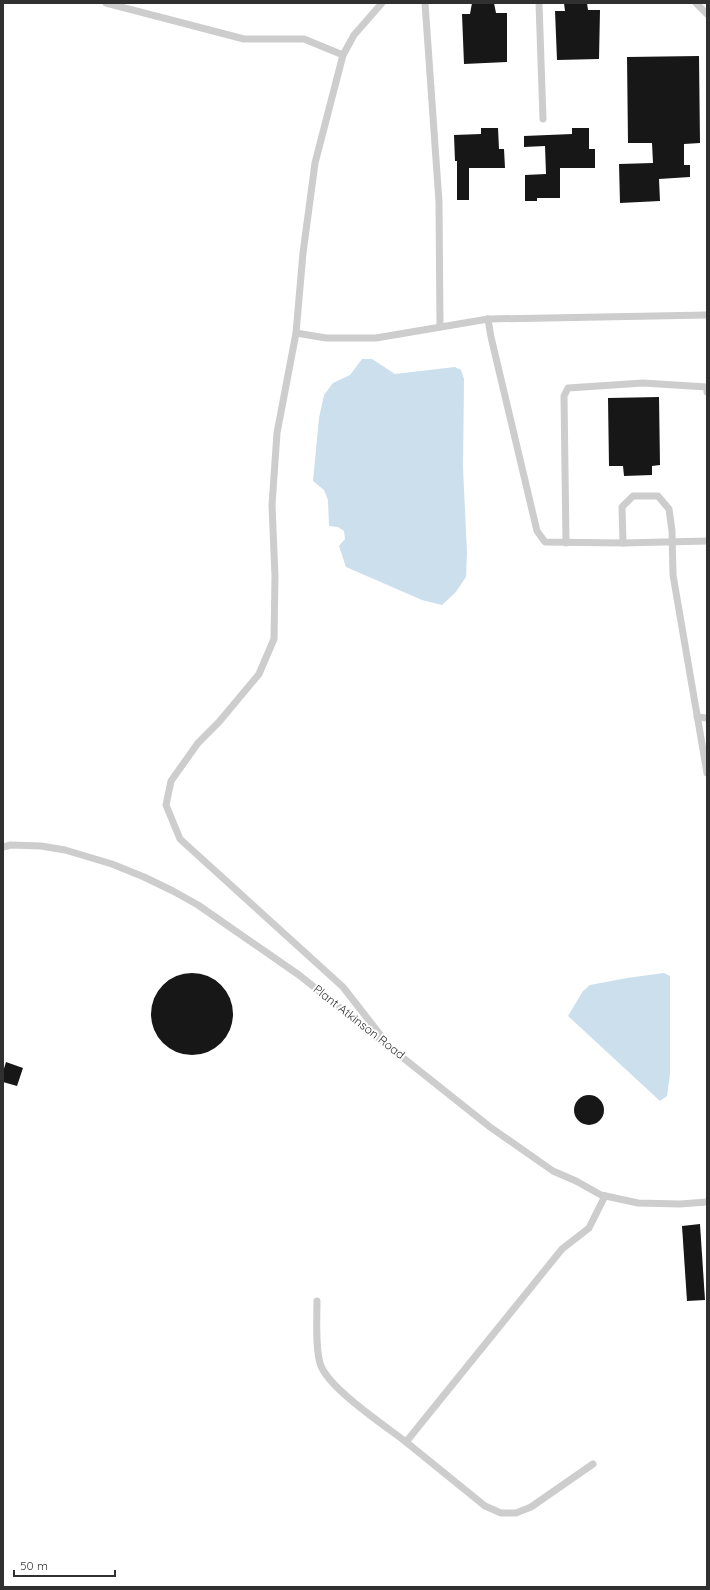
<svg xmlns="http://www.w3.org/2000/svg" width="710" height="1590" font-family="Quicksand,sans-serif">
	<rect width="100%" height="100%" fill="#fff"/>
	<g fill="#cbdfec">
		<path d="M 362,359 L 372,359 L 395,374 L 455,367 L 461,370 L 464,379 L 463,468 L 467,553 L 466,577 L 455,593 L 442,605 L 422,600 L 346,567 L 339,546 L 345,539 L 344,531 L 338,527 L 329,526 L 328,500 L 324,490 L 313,481 L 319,418 L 324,395 L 333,383 L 350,375 Z"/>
		<path d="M 664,973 L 670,976 L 670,1074 L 667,1096 L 660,1101 L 568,1016 L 583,991 L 590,985 L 627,978 Z"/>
	</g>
	<g fill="#171717">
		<path d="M 472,3 L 494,3 L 496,13 L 507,13 L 507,62 L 464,64 L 462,14 L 470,14 Z"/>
		<path d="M 564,3 L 587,3 L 588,10 L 600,10 L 599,59 L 557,60 L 555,11 L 565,11 Z"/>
		<path d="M 699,56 L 700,143 L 684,144 L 684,165 L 690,165 L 690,177 L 659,179 L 660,201 L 620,203 L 619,164 L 653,163 L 652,143 L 628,143 L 627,57 Z"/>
		<path d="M 481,128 L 498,128 L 499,149 L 504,149 L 505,168 L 469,168 L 469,200 L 457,200 L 457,161 L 455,161 L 454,135 L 481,134 Z"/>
		<path d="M 572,128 L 589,128 L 589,149 L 595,149 L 595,168 L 560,168 L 560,198 L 537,198 L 537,201 L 525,201 L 525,175 L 546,174 L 545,146 L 524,147 L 524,136 L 572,134 Z"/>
		<path d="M 659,397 L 660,465 L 652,466 L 652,475 L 624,476 L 623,466 L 609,466 L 608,398 Z"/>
		<circle cx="192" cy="1014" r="41"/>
		<path d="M 6,1062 L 23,1068 L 17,1086 L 3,1082 L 3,1072 Z"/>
		<circle cx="589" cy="1110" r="15"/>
		<path d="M 700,1224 L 705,1300 L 687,1301 L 682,1226 Z"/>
	</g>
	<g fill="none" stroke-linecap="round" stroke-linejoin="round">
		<g stroke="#cdcdcd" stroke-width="7">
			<path d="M 106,3 L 244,39 L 304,39 L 343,55"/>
			<path d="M 382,3 L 354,35 L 343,55 L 315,163 L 303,253 L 296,333 L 277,433 L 272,505 L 275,576 L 274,639 L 259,674 L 219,722 L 198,743 L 171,781 L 166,805 L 180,839 L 343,987 L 389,1046"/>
			<path d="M 425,3 L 439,202 L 440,327"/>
			<path d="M 539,3 L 543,119"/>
			<path d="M 696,3 L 707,14"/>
			<path d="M 488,319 L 491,337 L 537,531 L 545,542 L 623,543"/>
			<path d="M 296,333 L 326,338 L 376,338 L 488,319 L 707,315"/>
			<path d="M 707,541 L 623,543 L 622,507 L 633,496 L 658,496 L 669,509 L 672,531 L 673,575 L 707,773"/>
			<path d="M 566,543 L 564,396 L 568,388 L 643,383 L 707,387 L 707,392"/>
			<path d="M 697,717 L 707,718"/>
			<path d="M 3,847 L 11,845 L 41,846 L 65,850 L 112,864 L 144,877 L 173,891 L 198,905 L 299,975 L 490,1127 L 553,1171 L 576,1181 L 601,1195 L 638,1203 L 680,1204 L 707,1202"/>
			<path d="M 317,1301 C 317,1317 315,1352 321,1366 C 331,1390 384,1425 406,1442 L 562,1249 L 589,1228 L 605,1196"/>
			<path d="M 406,1442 L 485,1506 L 501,1513 L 516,1513 L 531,1507 L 593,1464"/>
		</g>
	</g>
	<g text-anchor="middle" stroke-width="4" stroke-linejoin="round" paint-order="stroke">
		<g font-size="12" fill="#303030" stroke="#fff">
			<text transform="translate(359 1022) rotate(38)" y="4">Plant Atkinson Road</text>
		</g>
	</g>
	<rect width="710" height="1590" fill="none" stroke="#303030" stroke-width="8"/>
	<path d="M14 1570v6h101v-6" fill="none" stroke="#303030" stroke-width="2"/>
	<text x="20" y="1570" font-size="12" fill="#303030" stroke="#ffffff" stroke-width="3" paint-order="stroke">50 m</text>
</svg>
